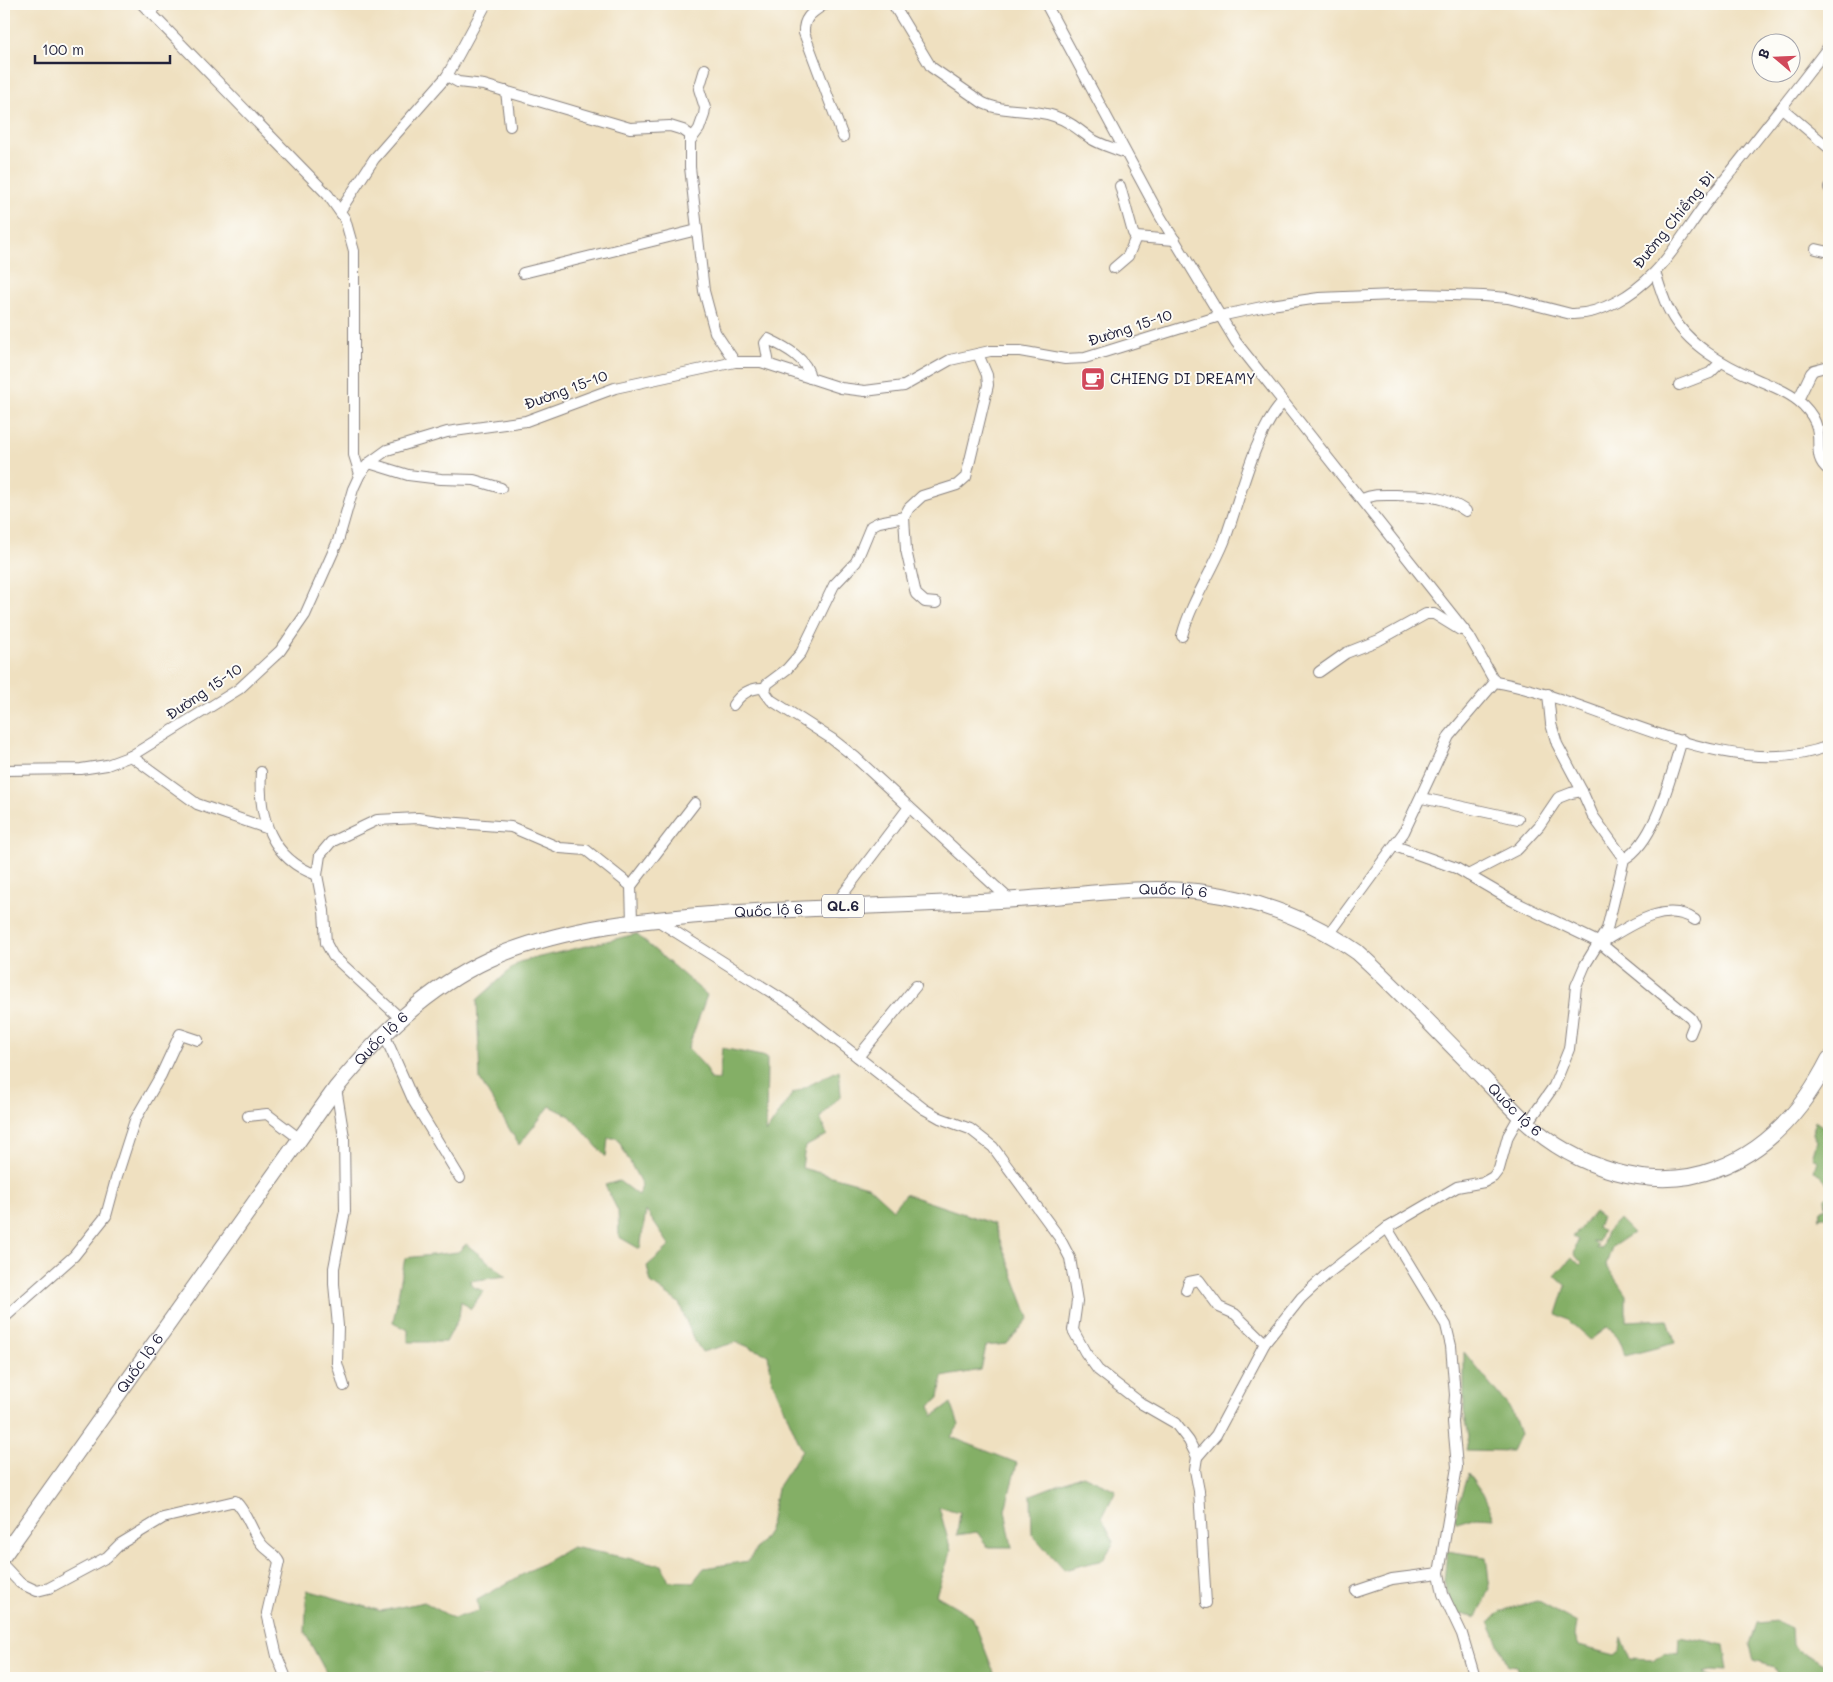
<svg xmlns="http://www.w3.org/2000/svg" width="1833" height="1682" font-family="Mali,sans-serif">
	<rect width="100%" height="100%" fill="#fdfcf7"/>
	<filter id="ink" filterUnits="userSpaceOnUse"><feTurbulence type="fractalNoise" baseFrequency=".02" numOctaves="2"/><feDisplacementMap in="SourceGraphic" scale="10" xChannelSelector="R" yChannelSelector="G"/><feConvolveMatrix kernelMatrix="1 2 1 2 8 2 1 2 1" color-interpolation-filters="sRGB"/></filter>
	<filter id="wash" filterUnits="userSpaceOnUse"><feTurbulence type="fractalNoise" baseFrequency=".0096" numOctaves="4" result="noise"/><feDisplacementMap in="SourceGraphic" scale="20" xChannelSelector="R" yChannelSelector="G"/><feGaussianBlur stdDeviation="1.12" result="paint"/><feColorMatrix in="noise" values="0 0 0 0 0 0 0 0 0 0 0 0 0 0 0 0 0 1.4 0 .05"/><feComposite in="paint" operator="in"/></filter>
	<g filter="url(#wash)">
		<rect width="100%" height="100%" fill="#efe0c0"/>
		<g fill="#84af66" stroke="#536850">
			<path d="M 636,934 L 707,995 L 688,1048 L 707,1069 L 710,1079 L 719,1080 L 722,1048 L 767,1057 L 766,1133 L 792,1094 L 839,1070 L 841,1095 L 820,1118 L 827,1135 L 805,1147 L 802,1168 L 868,1186 L 893,1209 L 905,1194 L 994,1224 L 1029,1318 L 1007,1344 L 986,1346 L 981,1370 L 942,1377 L 939,1398 L 930,1406 L 933,1416 L 951,1403 L 959,1425 L 951,1437 L 1017,1463 L 1005,1510 L 1012,1547 L 988,1547 L 977,1532 L 957,1535 L 960,1512 L 939,1507 L 951,1551 L 936,1595 L 972,1616 L 996,1678 L 852,1678 L 849,1676 L 848,1678 L 329,1678 L 305,1633 L 307,1590 L 381,1611 L 424,1602 L 453,1618 L 479,1611 L 477,1600 L 572,1547 L 662,1565 L 669,1581 L 693,1582 L 704,1568 L 748,1561 L 769,1530 L 777,1488 L 802,1450 L 772,1380 L 768,1355 L 737,1342 L 702,1352 L 693,1338 L 679,1303 L 651,1283 L 647,1266 L 670,1246 L 646,1211 L 640,1249 L 619,1237 L 618,1211 L 605,1185 L 619,1181 L 639,1196 L 642,1185 L 617,1138 L 608,1138 L 606,1157 L 570,1116 L 550,1106 L 519,1145 L 480,1080 L 477,1000 L 519,962 Z"/>
			<path d="M 1815,1121 L 1829,1131 L 1829,1185 L 1814,1170 L 1817,1161 L 1812,1157 L 1817,1141 L 1813,1134 Z"/>
			<path d="M 1829,1195 L 1829,1218 L 1828,1216 L 1819,1218 L 1821,1211 L 1826,1208 L 1825,1199 Z"/>
			<path d="M 1594,1212 L 1601,1217 L 1597,1227 L 1603,1231 L 1598,1242 L 1592,1241 L 1598,1246 L 1596,1248 L 1601,1249 L 1607,1232 L 1619,1219 L 1633,1233 L 1612,1247 L 1606,1265 L 1626,1295 L 1626,1321 L 1668,1319 L 1675,1343 L 1625,1356 C 1622,1345 1619,1332 1606,1328 L 1590,1340 L 1568,1320 L 1557,1314 L 1566,1286 L 1555,1276 L 1572,1257 L 1580,1265 L 1582,1263 L 1574,1254 L 1578,1240 L 1573,1237 Z"/>
			<path d="M 466,1244 L 506,1276 L 470,1281 L 472,1286 L 483,1291 L 471,1309 L 461,1301 L 459,1317 L 446,1342 L 408,1342 L 408,1330 L 393,1322 L 405,1258 L 458,1252 Z"/>
			<path d="M 1464,1352 L 1512,1411 L 1520,1434 L 1512,1451 L 1466,1450 L 1469,1436 L 1464,1411 Z"/>
			<path d="M 1468,1473 L 1483,1494 L 1494,1518 L 1476,1517 L 1457,1523 L 1454,1518 Z"/>
			<path d="M 1083,1475 L 1116,1490 L 1102,1518 L 1114,1542 L 1103,1560 L 1064,1570 L 1032,1534 L 1031,1495 Z"/>
			<path d="M 1447,1551 L 1486,1557 L 1490,1589 L 1477,1618 L 1453,1612 L 1444,1581 Z"/>
			<path d="M 1537,1601 L 1577,1623 L 1575,1635 L 1579,1646 L 1614,1655 L 1620,1650 L 1622,1638 L 1630,1659 L 1654,1660 L 1664,1652 L 1679,1654 L 1680,1637 L 1724,1645 L 1728,1671 L 1710,1670 L 1704,1672 L 1715,1678 L 1520,1678 L 1516,1666 L 1508,1665 L 1489,1622 L 1500,1611 Z"/>
			<path d="M 1776,1621 L 1791,1628 L 1792,1644 L 1799,1651 L 1829,1667 L 1829,1678 L 1780,1678 L 1774,1667 L 1754,1661 L 1750,1644 L 1757,1623 Z"/>
		</g>
	</g>
	<g filter="url(#ink)">
		<g fill="none" stroke-linecap="round" stroke-linejoin="round">
			<defs>
				<g id="minor">
					<path d="M 142,4 L 328,195 L 345,219 L 354,251 L 354,455 L 360,474"/>
					<path d="M 825,4 C 813,12 803,17 804,33 L 843,137"/>
					<path d="M 893,4 L 931,67 L 983,103 C 1004,113 1032,108 1054,116 C 1069,121 1078,129 1090,138 C 1100,145 1114,148 1125,153"/>
					<path d="M 1046,4 L 1160,216 L 1236,342 L 1469,636 L 1495,682"/>
					<path d="M 150,12 L 158,4"/>
					<path d="M 447,76 L 458,82 L 484,85 L 630,128 L 670,126 L 683,130 L 690,135 L 690,167 L 704,291 L 715,332 L 735,362"/>
					<path d="M 506,91 L 510,126"/>
					<path d="M 1782,108 L 1829,148"/>
					<path d="M 690,141 L 699,129 L 704,115 L 705,108 L 699,89 L 705,69"/>
					<path d="M 1120,186 L 1133,233 L 1136,237 L 1175,240"/>
					<path d="M 1829,187 L 1829,188"/>
					<path d="M 340,211 L 374,159 L 447,76 L 486,4"/>
					<path d="M 1816,249 L 1829,252"/>
					<path d="M 1114,268 L 1128,256 L 1136,237"/>
					<path d="M 523,273 L 697,230"/>
					<path d="M 1655,273 C 1660,286 1663,300 1670,312 C 1687,345 1724,365 1756,379 C 1772,386 1791,393 1803,405 C 1809,411 1815,419 1817,428 C 1821,443 1813,459 1829,470"/>
					<path d="M 769,364 L 765,343 L 768,339 C 785,347 808,359 810,378"/>
					<path d="M 1679,385 L 1710,373 L 1721,362"/>
					<path d="M 1798,400 L 1811,373 L 1814,370 L 1829,366"/>
					<path d="M 369,463 L 408,475 L 441,479 L 474,480 L 501,488"/>
					<path d="M 1362,499 C 1374,494 1383,495 1396,495 C 1425,496 1441,494 1466,511"/>
					<path d="M 904,517 L 879,522 L 871,526 L 856,562 L 834,585 L 801,653 L 787,669 L 767,684 L 765,692 L 771,700 L 832,739 L 855,757 L 1010,900"/>
					<path d="M 936,603 L 925,602 L 916,594 L 906,550 L 904,517 L 909,508 L 922,496 L 957,485 L 966,477 L 988,385 L 987,375 L 978,354"/>
					<path d="M 1182,636 C 1191,602 1211,574 1224,542 C 1240,500 1253,435 1283,402"/>
					<path d="M 1319,672 L 1346,653 L 1379,640 L 1426,614 L 1434,614 L 1460,630"/>
					<path d="M 1548,694 L 1551,724 L 1557,744 L 1582,791 L 1593,816 L 1624,859"/>
					<path d="M 733,705 C 741,693 751,687 765,688"/>
					<path d="M 131,756 L 197,804 L 266,828"/>
					<path d="M 4,770 L 81,769 L 107,765 L 131,756 L 239,689 L 280,651 L 305,615 L 338,541 L 353,489 L 360,474 L 369,463 L 387,450 L 447,432 L 526,421 L 615,388 L 735,362 L 761,362 L 841,388 L 865,391 L 904,386 L 950,360 L 990,351 L 1020,351 L 1065,359 L 1085,358 L 1220,316 L 1271,305 L 1319,298 L 1419,294 L 1483,296 L 1508,298 L 1571,314 C 1601,315 1634,294 1654,273 C 1673,254 1690,224 1707,202 C 1748,150 1789,99 1829,46"/>
					<path d="M 261,772 C 258,817 271,859 317,875"/>
					<path d="M 1422,798 L 1518,819"/>
					<path d="M 1395,846 L 1456,868 L 1511,900 L 1600,943 L 1691,1018 L 1694,1024 L 1690,1034"/>
					<path d="M 1468,875 L 1518,849 L 1539,826 L 1558,798 L 1571,793 L 1582,791"/>
					<path d="M 834,906 L 909,807"/>
					<path d="M 655,919 L 793,1006 L 924,1109 L 940,1118 L 970,1129 L 993,1147 L 1059,1237 L 1070,1258 L 1077,1301 L 1073,1330 L 1085,1352 L 1098,1370 L 1142,1404 L 1175,1423 L 1189,1441 L 1197,1457 L 1195,1470 L 1199,1491 L 1206,1603"/>
					<path d="M 632,922 L 631,886 L 695,803"/>
					<path d="M 1330,933 L 1404,832 L 1449,736 L 1495,682 C 1599,699 1726,786 1829,746"/>
					<path d="M 1601,943 C 1628,927 1665,899 1695,920"/>
					<path d="M 401,1019 L 333,956 L 326,943 L 324,911 L 317,875 L 320,855 L 331,842 L 377,820 L 418,818 L 445,822 L 511,827 L 560,848 L 586,850 L 631,886"/>
					<path d="M 384,1034 L 414,1102 L 460,1178"/>
					<path d="M 858,1057 L 916,986"/>
					<path d="M 336,1088 L 344,1137 L 345,1211 L 334,1268 L 334,1284 L 338,1326 L 337,1363 L 344,1386"/>
					<path d="M 248,1116 L 267,1114 L 300,1139"/>
					<path d="M 1528,1123 L 1554,1086 L 1569,1049 L 1576,986 L 1585,965 L 1607,929 L 1624,859 C 1656,842 1671,774 1682,740"/>
					<path d="M 1387,1228 L 1446,1325 L 1451,1346 L 1455,1395 L 1453,1422 L 1457,1467 L 1439,1573 L 1443,1594 L 1462,1634 L 1475,1678"/>
					<path d="M 1186,1290 L 1189,1282 L 1199,1280 L 1219,1307 L 1235,1314 L 1265,1343"/>
					<path d="M 4,1318 L 74,1256 L 106,1216 L 116,1179 L 135,1120 L 161,1075 L 180,1034 L 198,1040"/>
					<path d="M 1197,1457 L 1216,1435 L 1265,1343 L 1301,1298 L 1327,1274 L 1387,1228 L 1457,1187 L 1484,1182 L 1493,1177 L 1499,1169 L 1508,1136 L 1520,1115"/>
					<path d="M 4,1566 L 20,1583 L 37,1591 L 49,1588 L 107,1557 L 120,1544 L 163,1518 L 235,1501 C 247,1512 251,1530 260,1542 C 266,1551 275,1553 279,1562 L 267,1613 L 277,1656 L 286,1678"/>
					<path d="M 1356,1591 L 1392,1579 L 1439,1573"/>
				</g>
				<g id="highway">
					<path id="s1" d="M 4,1555 L 336,1088 C 379,1036 427,988 490,959 C 563,926 651,919 730,913 C 823,907 916,905 1009,900 C 1072,897 1138,884 1201,892 C 1258,900 1310,919 1357,952 C 1396,987 1431,1025 1467,1061 C 1486,1081 1505,1102 1525,1121 C 1575,1167 1651,1194 1716,1169 C 1769,1150 1804,1108 1829,1059"/>
				</g>
			</defs>
			<use href="#minor" stroke="#88817e" stroke-width="12"/>
			<use href="#highway" stroke="#88817e" stroke-width="17"/>
			<use href="#minor" stroke="#fff" stroke-width="10"/>
			<use href="#highway" stroke="#fff" stroke-width="15"/>
		</g>
	</g>
	<defs>
		<symbol id="cafe-square" viewBox="-11 -11 22 22"><rect x="-9" y="-9" width="18" height="18" rx="4" fill="#d1495b" stroke="#fdfcf7"/><path d="M-5.5-4.5H6V0H3Q3 3.5 0 3.5H-2.5Q-5.5 3.5-5.5 0ZM3-3.2v2h1.7v-2ZM-6 4.5H4V6H-6Z" fill="#fff"/></symbol>
	</defs>
	<g fill-rule="evenodd">
		<use href="#cafe-square" x="1079" y="365" width="28" height="28"/>
	</g>
	<g text-anchor="middle" stroke-width="4" stroke-linejoin="round" paint-order="stroke">
		<rect fill="#fdfcf7" stroke="#646373" stroke-width="1" x="822" y="894.5" width="42" height="23" rx="4"/>
		<g font-size="14" font-weight="bold" fill="#22223b">
			<text x="843" y="911">QL.6</text>
		</g>
		<g font-size="15" fill="#22223b" stroke="#fdfcf7">
			<text transform="translate(1674 220) rotate(-51)" y="5">Đường Chiềng Đi</text>
			<text transform="translate(1130 328) rotate(-18)" y="5">Đường 15-10</text>
			<text transform="translate(566 390) rotate(-20)" y="5">Đường 15-10</text>
			<text transform="translate(204 692) rotate(-34)" y="5">Đường 15-10</text>
			<text dy="5" stroke="none"><textPath href="#s1" startOffset="1465">Quốc lộ 6</textPath></text>
			<text dy="5" stroke="none"><textPath href="#s1" startOffset="1060">Quốc lộ 6</textPath></text>
			<text dy="5" stroke="none"><textPath href="#s1" startOffset="640">Quốc lộ 6</textPath></text>
			<text dy="5" stroke="none"><textPath href="#s1" startOffset="1885">Quốc lộ 6</textPath></text>
			<text dy="5" stroke="none"><textPath href="#s1" startOffset="235">Quốc lộ 6</textPath></text>
		</g>
		<g font-size="15" fill="#22223b" stroke="#fdfcf7" text-anchor="start">
			<text x="1110" y="384">CHIENG DI DREAMY</text>
		</g>
	</g>
	<rect width="1833" height="1682" fill="none" stroke="#fdfcf7" stroke-width="20"/>
	<g transform="translate(1776 58) rotate(289)"><circle r="24" fill="#fdfcf7" stroke="#a5a5ac"/>
	<path d="M0-4L9 19L0 12L-9 19Z" fill="#d1495b"/>
	<text y="-8" font-size="14" font-weight="bold" text-anchor="middle" fill="#22223b">B</text>
	</g>
	<path d="M35 55v8h135v-8" fill="none" stroke="#22223b" stroke-width="2.5"/>
	<text x="42" y="55" font-size="15" fill="#22223b" stroke="#fdfcf7" stroke-width="4" paint-order="stroke">100 m</text>
</svg>
